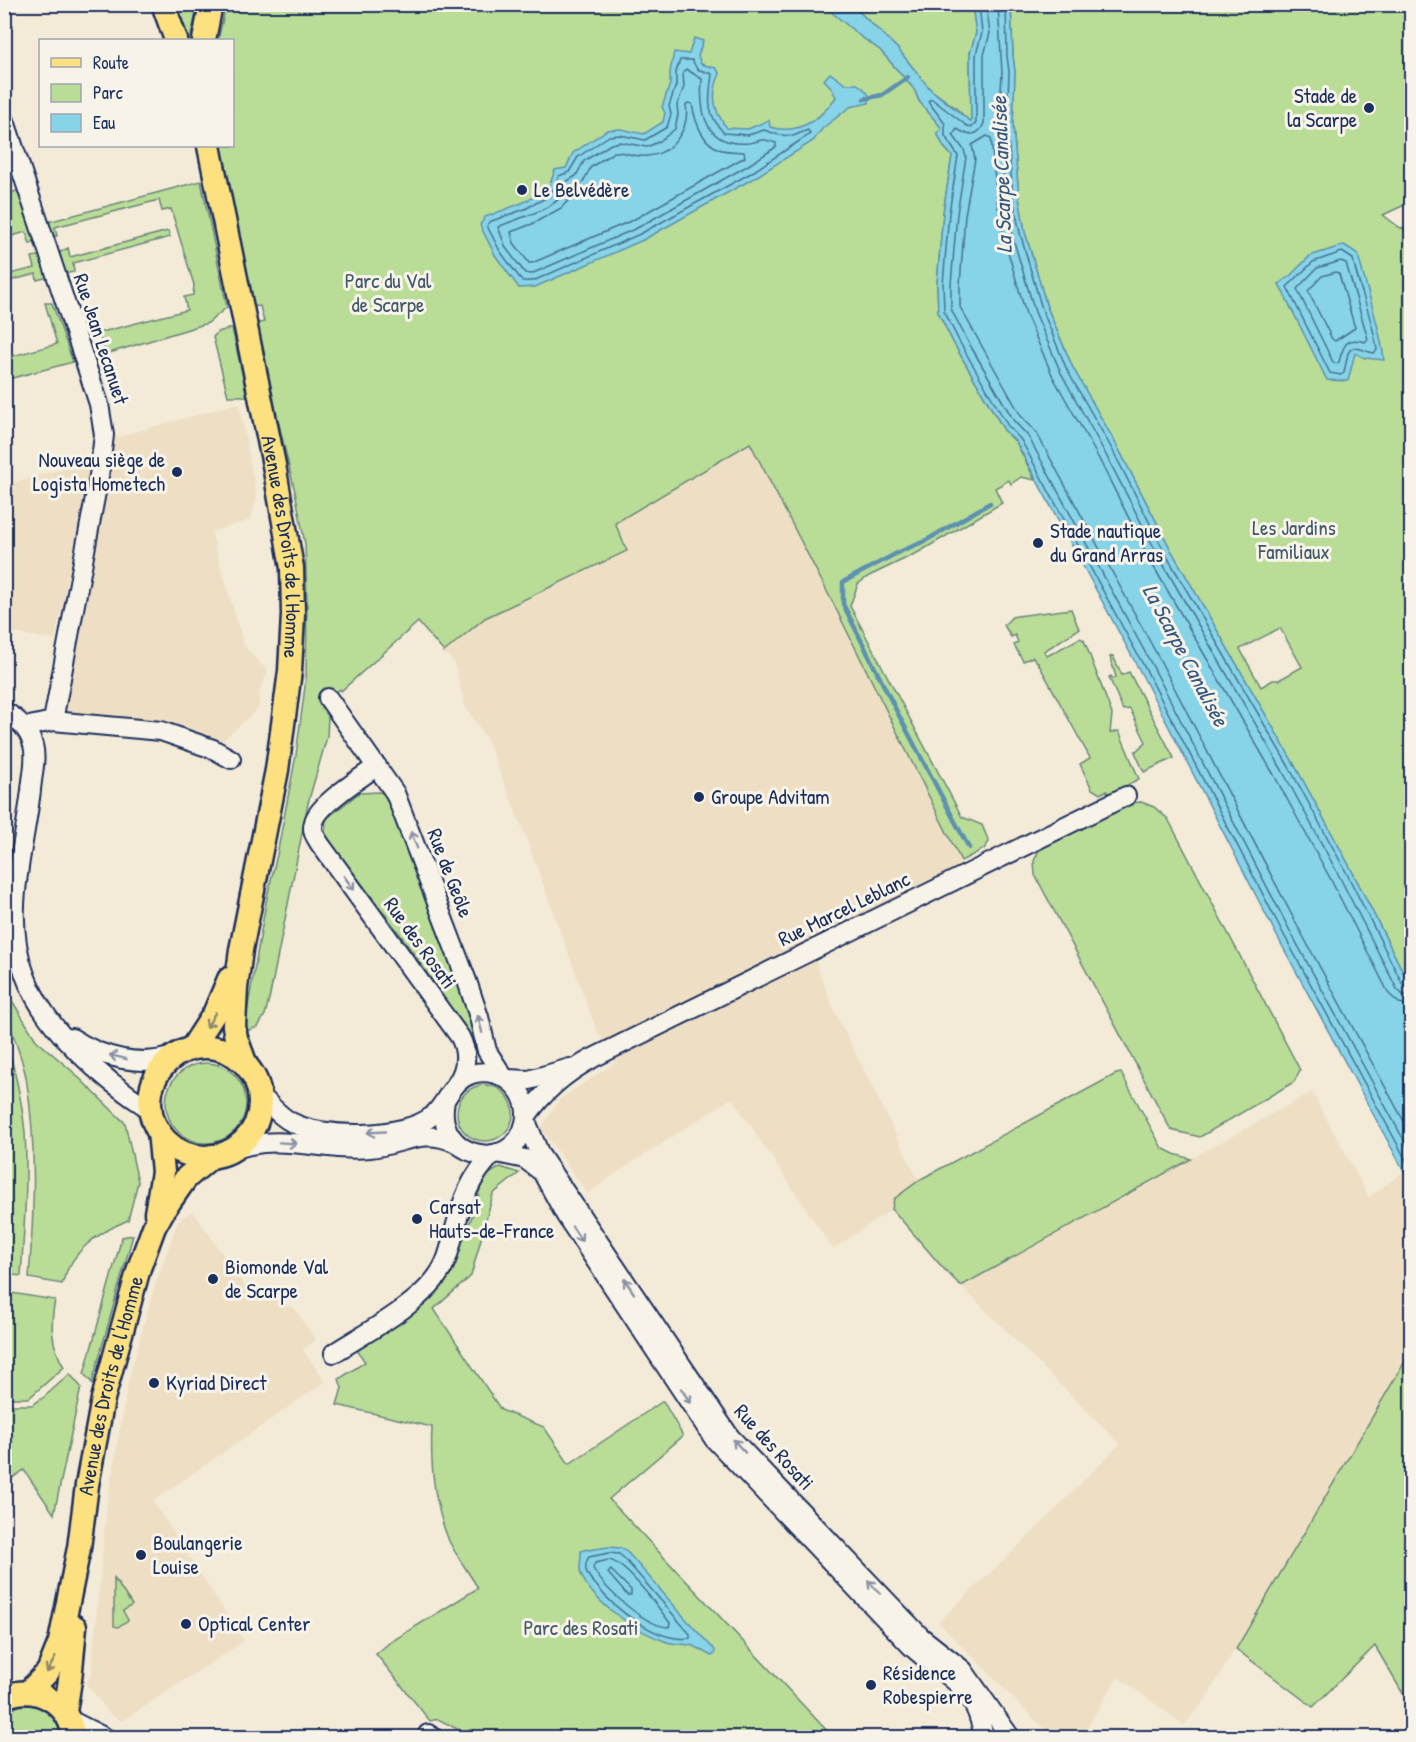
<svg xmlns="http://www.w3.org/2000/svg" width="1416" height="1742" font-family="'Patrick Hand',sans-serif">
	<rect width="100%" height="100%" fill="#f3ead8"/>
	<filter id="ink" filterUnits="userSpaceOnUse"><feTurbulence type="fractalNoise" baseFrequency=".0167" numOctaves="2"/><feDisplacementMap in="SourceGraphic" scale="12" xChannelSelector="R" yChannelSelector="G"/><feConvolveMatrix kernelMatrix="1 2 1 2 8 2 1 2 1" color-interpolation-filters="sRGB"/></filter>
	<g filter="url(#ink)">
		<g fill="#eedfc4">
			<path d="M 239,403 L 257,499 L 250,520 L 211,532 L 244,646 L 268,671 L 259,694 L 259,708 L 213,749 L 53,721 L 102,450 L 114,438 Z"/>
			<path d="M 750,443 L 833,603 L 967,875 L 812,950 L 820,975 L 836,1014 L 917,1177 L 921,1179 L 894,1199 L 892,1209 L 833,1249 L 732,1098 L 609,1178 L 588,1194 L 541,1128 L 560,1099 L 616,1062 L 595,1026 L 525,835 L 486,738 L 465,706 L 454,662 L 444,652 L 485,618 L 627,552 L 615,523 Z"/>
			<path d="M 92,460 L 55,640 L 5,631 L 4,486 Z"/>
			<path d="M 5,711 L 16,717 L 5,791 Z"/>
			<path d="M 1312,1092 L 1369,1197 L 1405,1171 L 1412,1184 L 1411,1351 L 1205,1700 L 1184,1725 L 1118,1677 L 1081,1737 L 1052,1737 L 938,1622 L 1030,1535 L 1120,1444 L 961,1286 Z"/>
			<path d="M 193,1211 L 248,1291 L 256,1296 L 261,1285 L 283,1290 L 278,1303 L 294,1308 L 316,1340 L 303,1350 L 325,1382 L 153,1501 L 244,1641 L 122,1721 L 111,1715 L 86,1684 L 91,1674 L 107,1503 L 129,1378 L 153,1291 L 178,1221 Z"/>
		</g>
		<g fill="#b9dc96" stroke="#6a867a" stroke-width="1.5" fill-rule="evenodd">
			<path d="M 823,4 L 860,36 L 880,50 L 914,89 L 919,101 L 940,126 L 941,130 L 937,133 L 944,147 L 952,156 L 943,213 L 937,284 L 938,312 L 954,344 L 1004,430 L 1016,442 L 1035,480 L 1021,477 L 1011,484 L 1009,480 L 995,488 L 1002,503 L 919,552 L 869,576 L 858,584 L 850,606 L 962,817 L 982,825 L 989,842 L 984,849 L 961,861 L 833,603 L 750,443 L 615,523 L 627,551 L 485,618 L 444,652 L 418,622 L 341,691 L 340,689 L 324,700 L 328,717 L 327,737 L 308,803 L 270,995 L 265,1015 L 258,1027 L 246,1031 L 245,1023 L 267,897 L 277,855 L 296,755 L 306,679 L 307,601 L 305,544 L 296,496 L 255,324 L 264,322 L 260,306 L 250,307 L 222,153 L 221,146 L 232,146 L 232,40 L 218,40 L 226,5 Z"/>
			<path d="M 172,5 L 198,5 L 190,40 L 185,40 Z"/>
			<path d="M 852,5 L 972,5 L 976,33 L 970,53 L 971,123 L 956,108 L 930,89 L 898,49 Z"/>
			<path d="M 1011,5 L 1411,5 L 1411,202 L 1383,215 L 1399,227 L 1412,232 L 1411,988 L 1350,867 L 1294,764 L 1171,550 L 1117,446 L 1073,368 L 1047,307 L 1025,232 L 1019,198 L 1013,125 L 1015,72 L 1013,56 ZM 1280,628 L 1302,667 L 1279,680 L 1273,680 L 1261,687 L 1240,649 Z"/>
			<path d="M 201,181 L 227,307 L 208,323 L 106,354 L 98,333 L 187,310 L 184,297 L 193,295 L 194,285 L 171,209 L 162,211 L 159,200 L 55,227 L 57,236 L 51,236 L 48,222 Z"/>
			<path d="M 22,189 L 39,241 L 30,244 L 26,232 L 5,238 L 5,195 Z"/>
			<path d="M 168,231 L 170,237 L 73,263 L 74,272 L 64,274 L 57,254 L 68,248 L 70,257 Z"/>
			<path d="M 43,255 L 48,277 L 37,280 L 36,274 L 5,282 L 5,275 L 35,268 L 32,257 Z"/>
			<path d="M 45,303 L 52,303 L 73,362 L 5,380 L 5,358 L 57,344 Z"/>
			<path d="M 232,328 L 247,396 L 228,396 L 213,337 L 218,332 Z"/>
			<path d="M 1071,609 L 1079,629 L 1044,651 L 1047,656 L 1080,638 L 1084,640 L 1112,714 L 1110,733 L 1119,731 L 1139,779 L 1110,794 L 1106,791 L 1100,794 L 1092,789 L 1080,764 L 1090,758 L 1038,663 L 1033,657 L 1023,661 L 1014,645 L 1018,642 L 1015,635 L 1011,637 L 1004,625 L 1012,617 L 1017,616 Z"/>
			<path d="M 1113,656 L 1122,675 L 1129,672 L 1174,758 L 1144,772 L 1135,752 L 1146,742 L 1130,709 L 1123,710 L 1109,677 L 1111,676 L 1113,679 L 1116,677 L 1110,657 Z"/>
			<path d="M 380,792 L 388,796 L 484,1051 L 472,1054 L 443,1002 L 440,992 L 399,933 L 325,835 L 326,819 L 359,793 Z"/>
			<path d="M 1141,802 L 1154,807 L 1168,819 L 1300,1070 L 1294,1082 L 1200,1137 L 1171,1130 L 1035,875 L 1034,861 L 1040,848 L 1129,803 Z"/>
			<path d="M 5,989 L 36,1040 L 71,1070 L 125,1123 L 138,1182 L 128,1220 C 96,1234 72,1250 62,1284 L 29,1278 C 34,1210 37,1144 26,1077 C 20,1047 4,1020 5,989 Z"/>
			<path d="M 4,1034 C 14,1066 22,1099 25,1133 C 28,1181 24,1229 21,1276 L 5,1274 L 9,1200 L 4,1122 Z"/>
			<circle cx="206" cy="1103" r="40"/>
			<path d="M 1121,1073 L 1162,1148 L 1174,1154 L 1191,1159 L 961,1286 L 943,1268 L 892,1209 L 894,1199 L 921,1179 L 1116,1074 Z"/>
			<circle cx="485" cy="1113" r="28"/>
			<path d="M 500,1167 L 519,1173 L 493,1194 L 471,1276 L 434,1309 L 501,1410 L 544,1427 L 569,1464 L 663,1401 L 683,1436 L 609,1499 L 832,1736 L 831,1737 L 474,1738 L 438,1719 L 430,1721 L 376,1654 L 389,1643 L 478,1588 C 469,1573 457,1557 449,1541 C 434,1504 430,1466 432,1427 L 337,1405 L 342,1388 L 339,1379 L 365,1362 L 355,1347 L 415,1310 L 431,1297 L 450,1275 L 474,1211 L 483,1178 Z"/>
			<path d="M 133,1235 L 92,1383 L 84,1374 L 122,1237 Z"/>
			<path d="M 5,1292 L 55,1300 C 50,1325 51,1345 64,1367 L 29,1398 L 5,1398 Z"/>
			<path d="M 1411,1351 L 1411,1703 L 1402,1692 L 1375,1646 L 1313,1707 L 1236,1649 Z"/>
			<path d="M 70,1374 L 81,1387 L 54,1514 L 24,1470 L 5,1483 L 5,1405 L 32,1405 L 44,1397 Z"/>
			<path d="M 114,1578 L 132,1605 L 123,1611 L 128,1620 L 118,1627 L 114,1626 Z"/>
			<path d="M 28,1705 C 47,1705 59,1719 63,1738 L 5,1738 L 5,1714 L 18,1706 Z"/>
		</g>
		<g fill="#87d3e7" stroke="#5c91b0" stroke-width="1.5">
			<path d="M 823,5 L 852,5 L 898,49 L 930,89 L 971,122 L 970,53 L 976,33 L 972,5 L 1011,5 L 1013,56 L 1015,72 L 1013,125 L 1019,198 L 1025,232 L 1047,307 L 1073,368 L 1117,446 L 1171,550 L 1294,764 L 1350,867 L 1411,988 L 1411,1184 L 1278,938 L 1141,673 L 1016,442 L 1004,430 L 954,344 L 938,312 L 937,284 L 943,213 L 952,156 L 944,147 L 937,133 L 941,130 L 940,126 L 919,101 L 914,89 L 880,50 L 860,36 Z"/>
			<path d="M 694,38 L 703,41 L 698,56 L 701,64 L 716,68 L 720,74 C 710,94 713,111 727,128 L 748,129 L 769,120 L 770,127 C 798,135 820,120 836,97 L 830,86 L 824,80 L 830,73 L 845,84 L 857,84 L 863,88 L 869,95 L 869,103 L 850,107 L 823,128 L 813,141 L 754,178 L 643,240 L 535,287 L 519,288 L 495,255 L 480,225 L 485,217 L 522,203 L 548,190 L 555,170 L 566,168 L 573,153 L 607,130 L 621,129 L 644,134 L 663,122 L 665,113 L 662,107 L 670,84 L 670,72 L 674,52 L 689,54 Z"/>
			<path d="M 1344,245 L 1358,254 C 1366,290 1380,324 1384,360 L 1365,358 L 1355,353 L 1348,381 L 1327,380 L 1279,284 L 1291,275 L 1310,256 Z"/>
			<path d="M 608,1547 L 621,1548 L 628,1553 C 657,1585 684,1619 715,1650 L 714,1655 L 711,1656 C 704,1652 697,1647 690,1645 C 683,1643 675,1645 667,1642 C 638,1632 593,1604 581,1574 C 578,1567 582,1559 581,1551 L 588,1549 L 589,1550 Z"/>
		</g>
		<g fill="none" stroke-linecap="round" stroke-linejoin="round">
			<g stroke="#467195" stroke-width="1.5">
				<path d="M 979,4 L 982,33 L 976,54 L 976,123 L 972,127 L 967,126 L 932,99 L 928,101 L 945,124 L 945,136 L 958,156 L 949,213 L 943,284 L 944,311 L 959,341 L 1008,426 L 1021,440 L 1146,670 L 1284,935 L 1412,1171"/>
				<path d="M 986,4 L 990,33 L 984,55 L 984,123 C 979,137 968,136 957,129 L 953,135 L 964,150 L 966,157 L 957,214 L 951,284 L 951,309 L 966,338 L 1014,421 L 1028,436 L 1153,667 L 1290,931 L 1412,1155"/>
				<path d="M 998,4 L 1002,73 L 999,126 L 1006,200 L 1012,235 L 1035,312 L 1061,373 L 1105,453 L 1159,557 L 1282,770 L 1338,874 L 1397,989 L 1403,995 L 1412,997"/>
				<path d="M 1006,4 L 1007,56 L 1009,72 L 1007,125 L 1013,199 L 1020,233 L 1042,309 L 1067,370 L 1112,449 L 1165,553 L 1289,767 L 1345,870 L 1403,985 L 1412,989"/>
				<path d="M 680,60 L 692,60 L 697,69 L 712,74 C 709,99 705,113 724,133 L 748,135 L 764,130 L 779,135 L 793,136 L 808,130 L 810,134 L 751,173 L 640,234 L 533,281 L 522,281 L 500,251 L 487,226 L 489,222 L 525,209 L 551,195 L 559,176 L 569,172 L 578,157 L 609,136 L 620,135 L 645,140 L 667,127 L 671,114 L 669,106 L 676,85 L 676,72 Z"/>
				<path d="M 686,69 L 702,79 C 699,114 706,147 749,143 C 764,141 759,137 776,143 L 776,147 L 747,166 L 637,228 L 531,274 L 525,273 L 506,248 L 498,227 C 512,220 552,210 560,197 C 562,192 562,187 564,183 L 576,176 L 584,161 L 611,144 L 620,142 L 647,147 L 660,141 L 675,129 L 678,115 L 677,105 L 684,87 L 683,73 Z"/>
				<path d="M 688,103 L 692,104 C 695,121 701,142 719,149 C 727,152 736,151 744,152 L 745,157 L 633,220 L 532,263 L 529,263 L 514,243 L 511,232 L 532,224 L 561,208 L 568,201 L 571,190 L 583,182 L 591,167 L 614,152 C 625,151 635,158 647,156 C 672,154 690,130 686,105 Z"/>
				<path d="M 1342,252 L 1353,259 C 1359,289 1373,319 1377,350 L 1374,353 C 1366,352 1359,346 1351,349 L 1348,353 L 1344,373 L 1341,375 L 1330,373 L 1287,287 L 1313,262 Z"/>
				<path d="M 1341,261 L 1346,263 L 1368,339 L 1365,342 C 1346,336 1343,346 1339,362 L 1336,364 L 1333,362 L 1297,289 L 1317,268 Z"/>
				<path d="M 1336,272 L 1339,274 L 1355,328 L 1335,341 L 1332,339 L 1308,291 L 1322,276 Z"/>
				<path d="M 1412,1006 L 1399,1003 L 1389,994 L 1330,878 L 1274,775 L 1151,562 L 1098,457 L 1053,377 L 1026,314 L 1004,238 L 997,201 L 991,138 L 987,136 L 972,145 L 975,159 L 965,215 L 960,285 L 960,307 L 1021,416 L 1036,432 L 1161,662 L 1298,927 L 1412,1136"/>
				<path d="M 609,1553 L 619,1554 L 624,1558 L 690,1634 L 690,1638 C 658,1643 614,1609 596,1585 C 592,1581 587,1575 586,1570 C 585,1565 587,1560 589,1557 Z"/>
				<path d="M 609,1560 C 626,1563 659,1608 670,1623 L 669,1627 C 646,1627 603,1588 593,1568 L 595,1563 Z"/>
				<path d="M 611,1570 L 631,1590 L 631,1595 L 627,1595 L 608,1573 Z"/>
			</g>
			<g stroke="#5c91b0" stroke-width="4.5">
				<path d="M 864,99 L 882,95 L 908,77"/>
				<path d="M 969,848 L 895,708 L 843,604 L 843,582 L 899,552 L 925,541 L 990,503"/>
			</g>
			<defs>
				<g id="minor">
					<path d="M 4,118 L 99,404 L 104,435 L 99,476 L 53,721"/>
					<path d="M 328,698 L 395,793 L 467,981 L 479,1017 L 487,1051 L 503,1076"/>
					<path d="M 4,711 C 18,719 29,729 33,745 C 37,758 32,776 31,790 C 24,852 2,914 25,975 C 44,1029 103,1080 151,1110"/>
					<path d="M 25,727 L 53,721 L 161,731 L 213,749 L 231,759"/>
					<path d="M 377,766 C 361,778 318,804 314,822 C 311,831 315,836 320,844 L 460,1037 C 468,1053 467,1068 457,1083"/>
					<path d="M 72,1038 C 102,1058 141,1068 176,1055"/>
					<path d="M 507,1079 L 529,1080 L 570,1068"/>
					<path d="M 260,1095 C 270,1104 279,1116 291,1122 C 323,1139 403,1139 432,1116 C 448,1103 450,1081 472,1074 C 502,1065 532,1092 525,1123 C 513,1176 433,1158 445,1101"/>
					<path d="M 526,1117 C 543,1092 567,1072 593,1058 L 1126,796"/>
					<path d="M 526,1121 L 540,1155 L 730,1437 L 921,1637 L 963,1670 L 1011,1738"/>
					<path d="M 231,1151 C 241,1147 252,1144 263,1143 C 299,1139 334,1152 370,1148 C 402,1145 423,1127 456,1143"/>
					<path d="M 497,1153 L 525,1159 L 542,1172 L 566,1216 L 714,1439 L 911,1646 C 948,1681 974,1680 984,1738"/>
					<path d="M 334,1353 C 368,1331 424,1303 443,1267 C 449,1256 451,1244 454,1232 C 462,1201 470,1177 493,1154"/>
					<path d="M 70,1720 L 106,1738"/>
					<path d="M 427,1738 L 428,1734 L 434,1738"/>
				</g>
				<g id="major">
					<path d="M 163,4 L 176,40"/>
					<path d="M 204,40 L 211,4"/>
					<path id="s1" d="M 209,146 L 274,465 L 292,568 L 293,615 L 290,671 L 277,770 L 241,950 L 236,988 L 234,1026 L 236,1038 L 246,1065"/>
					<circle cx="205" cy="1102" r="55"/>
					<path d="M 192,1048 L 214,1014 L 229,979"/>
					<path d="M 156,1213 L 163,1172 L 159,1132"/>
					<path id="s2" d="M 28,1692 L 48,1672 L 60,1642 L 79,1548 L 87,1485 L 103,1399 L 139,1268 L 154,1227 L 163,1211 L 186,1178 L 212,1156"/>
					<path d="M 4,1697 C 37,1683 70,1703 74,1738"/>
					<path d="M 65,1712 L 70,1680 L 75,1627"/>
				</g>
			</defs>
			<use href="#minor" stroke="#1b2f5e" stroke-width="22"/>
			<use href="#major" stroke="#1b2f5e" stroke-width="27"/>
			<use href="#minor" stroke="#f7f3e8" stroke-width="18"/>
			<use href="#major" stroke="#fde080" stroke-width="22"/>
		</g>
		<defs><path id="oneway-shaft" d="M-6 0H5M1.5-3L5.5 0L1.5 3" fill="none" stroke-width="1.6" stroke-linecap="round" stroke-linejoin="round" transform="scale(1.5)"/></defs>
		<g stroke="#8991a3">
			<use href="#oneway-shaft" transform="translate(414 840) rotate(-111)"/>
			<use href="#oneway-shaft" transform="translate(349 883) rotate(54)"/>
			<use href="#oneway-shaft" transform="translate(480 1024) rotate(-104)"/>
			<use href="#oneway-shaft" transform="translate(118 1057) rotate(-166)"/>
			<use href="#oneway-shaft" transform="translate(376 1132) rotate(177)"/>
			<use href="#oneway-shaft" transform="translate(288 1143) rotate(4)"/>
			<use href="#oneway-shaft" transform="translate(577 1234) rotate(56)"/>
			<use href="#oneway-shaft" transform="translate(629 1286) rotate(-124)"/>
			<use href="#oneway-shaft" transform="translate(686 1396) rotate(56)"/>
			<use href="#oneway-shaft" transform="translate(739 1446) rotate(-133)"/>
			<use href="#oneway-shaft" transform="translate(874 1587) rotate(-134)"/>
		</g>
		<g stroke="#8c886f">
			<use href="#oneway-shaft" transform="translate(211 1020) rotate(120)"/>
			<use href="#oneway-shaft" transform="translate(51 1665) rotate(119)"/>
		</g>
	</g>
	<g fill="#1b2f5e" stroke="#f7f3e8" stroke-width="2">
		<circle cx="1369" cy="108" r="6"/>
		<circle cx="522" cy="190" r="6"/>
		<circle cx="177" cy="472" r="6"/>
		<circle cx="1038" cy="543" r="6"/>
		<circle cx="699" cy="797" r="6"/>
		<circle cx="417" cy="1219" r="6"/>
		<circle cx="213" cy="1279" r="6"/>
		<circle cx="154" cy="1383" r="6"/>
		<circle cx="141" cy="1555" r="6"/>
		<circle cx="186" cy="1624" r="6"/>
		<circle cx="871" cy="1685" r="6"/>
	</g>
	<g text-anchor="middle" stroke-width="6" stroke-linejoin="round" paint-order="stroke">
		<g font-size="21" fill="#1b2f5e" stroke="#f7f3e8" text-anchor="start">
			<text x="1357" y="103" text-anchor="end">Stade de<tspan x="1357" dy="24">la Scarpe</tspan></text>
			<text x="534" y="197">Le Belvédère</text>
			<text x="165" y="467" text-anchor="end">Nouveau siège de<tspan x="165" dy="24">Logista Hometech</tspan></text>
			<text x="1050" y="538">Stade nautique<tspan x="1050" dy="24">du Grand Arras</tspan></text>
			<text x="711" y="804">Groupe Advitam</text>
			<text x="429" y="1214">Carsat<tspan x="429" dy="24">Hauts-de-France</tspan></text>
			<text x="225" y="1274">Biomonde Val<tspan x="225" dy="24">de Scarpe</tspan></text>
			<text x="166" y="1390">Kyriad Direct</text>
			<text x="153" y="1550">Boulangerie<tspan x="153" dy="24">Louise</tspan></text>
			<text x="198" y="1631">Optical Center</text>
			<text x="883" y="1680">Résidence<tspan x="883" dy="24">Robespierre</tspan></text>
		</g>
		<g font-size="21" fill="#425a6c" stroke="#f7f3e8">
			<text x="388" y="288">Parc du Val<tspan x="388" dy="24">de Scarpe</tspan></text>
			<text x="1294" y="535">Les Jardins<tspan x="1294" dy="24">Familiaux</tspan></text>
			<text x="581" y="1635">Parc des Rosati</text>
		</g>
		<g font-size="21" fill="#1b2f5e" stroke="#f7f3e8">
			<text transform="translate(101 339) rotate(72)" y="7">Rue Jean Lecanuet</text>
			<text dy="7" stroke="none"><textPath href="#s1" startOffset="408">Avenue des Droits de l'Homme</textPath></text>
			<text transform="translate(450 873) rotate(69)" y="7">Rue de Geôle</text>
			<text transform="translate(844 909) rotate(-26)" y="7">Rue Marcel Leblanc</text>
			<text transform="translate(420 943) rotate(54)" y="7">Rue des Rosati</text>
			<text dy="7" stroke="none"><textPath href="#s2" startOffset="322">Avenue des Droits de l'Homme</textPath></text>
			<text transform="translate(774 1447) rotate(48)" y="7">Rue des Rosati</text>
		</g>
		<g font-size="22" font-style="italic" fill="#365880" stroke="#f7f3e8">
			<text transform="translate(1001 175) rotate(-92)" y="8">La Scarpe Canalisée</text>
			<text transform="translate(1186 655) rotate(62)" y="8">La Scarpe Canalisée</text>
		</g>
	</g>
	<rect width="1416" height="1742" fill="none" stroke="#f7f3e8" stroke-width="24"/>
	<rect x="12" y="12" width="1392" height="1718" fill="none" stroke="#1b2f5e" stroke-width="2" filter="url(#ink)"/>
	<rect x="39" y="39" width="195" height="108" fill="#f7f3e8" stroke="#9fa5b1" stroke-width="1.5"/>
	<rect x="51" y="58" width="30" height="9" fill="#fde080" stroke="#9fa5b1" stroke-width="1.5"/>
	<text x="93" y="69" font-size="18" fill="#1b2f5e">Route</text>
	<rect x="51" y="84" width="30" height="18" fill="#b9dc96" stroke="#9fa5b1" stroke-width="1.5"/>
	<text x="93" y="99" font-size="18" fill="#1b2f5e">Parc</text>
	<rect x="51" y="114" width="30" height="18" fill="#87d3e7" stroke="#9fa5b1" stroke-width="1.5"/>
	<text x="93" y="129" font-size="18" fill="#1b2f5e">Eau</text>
</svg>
